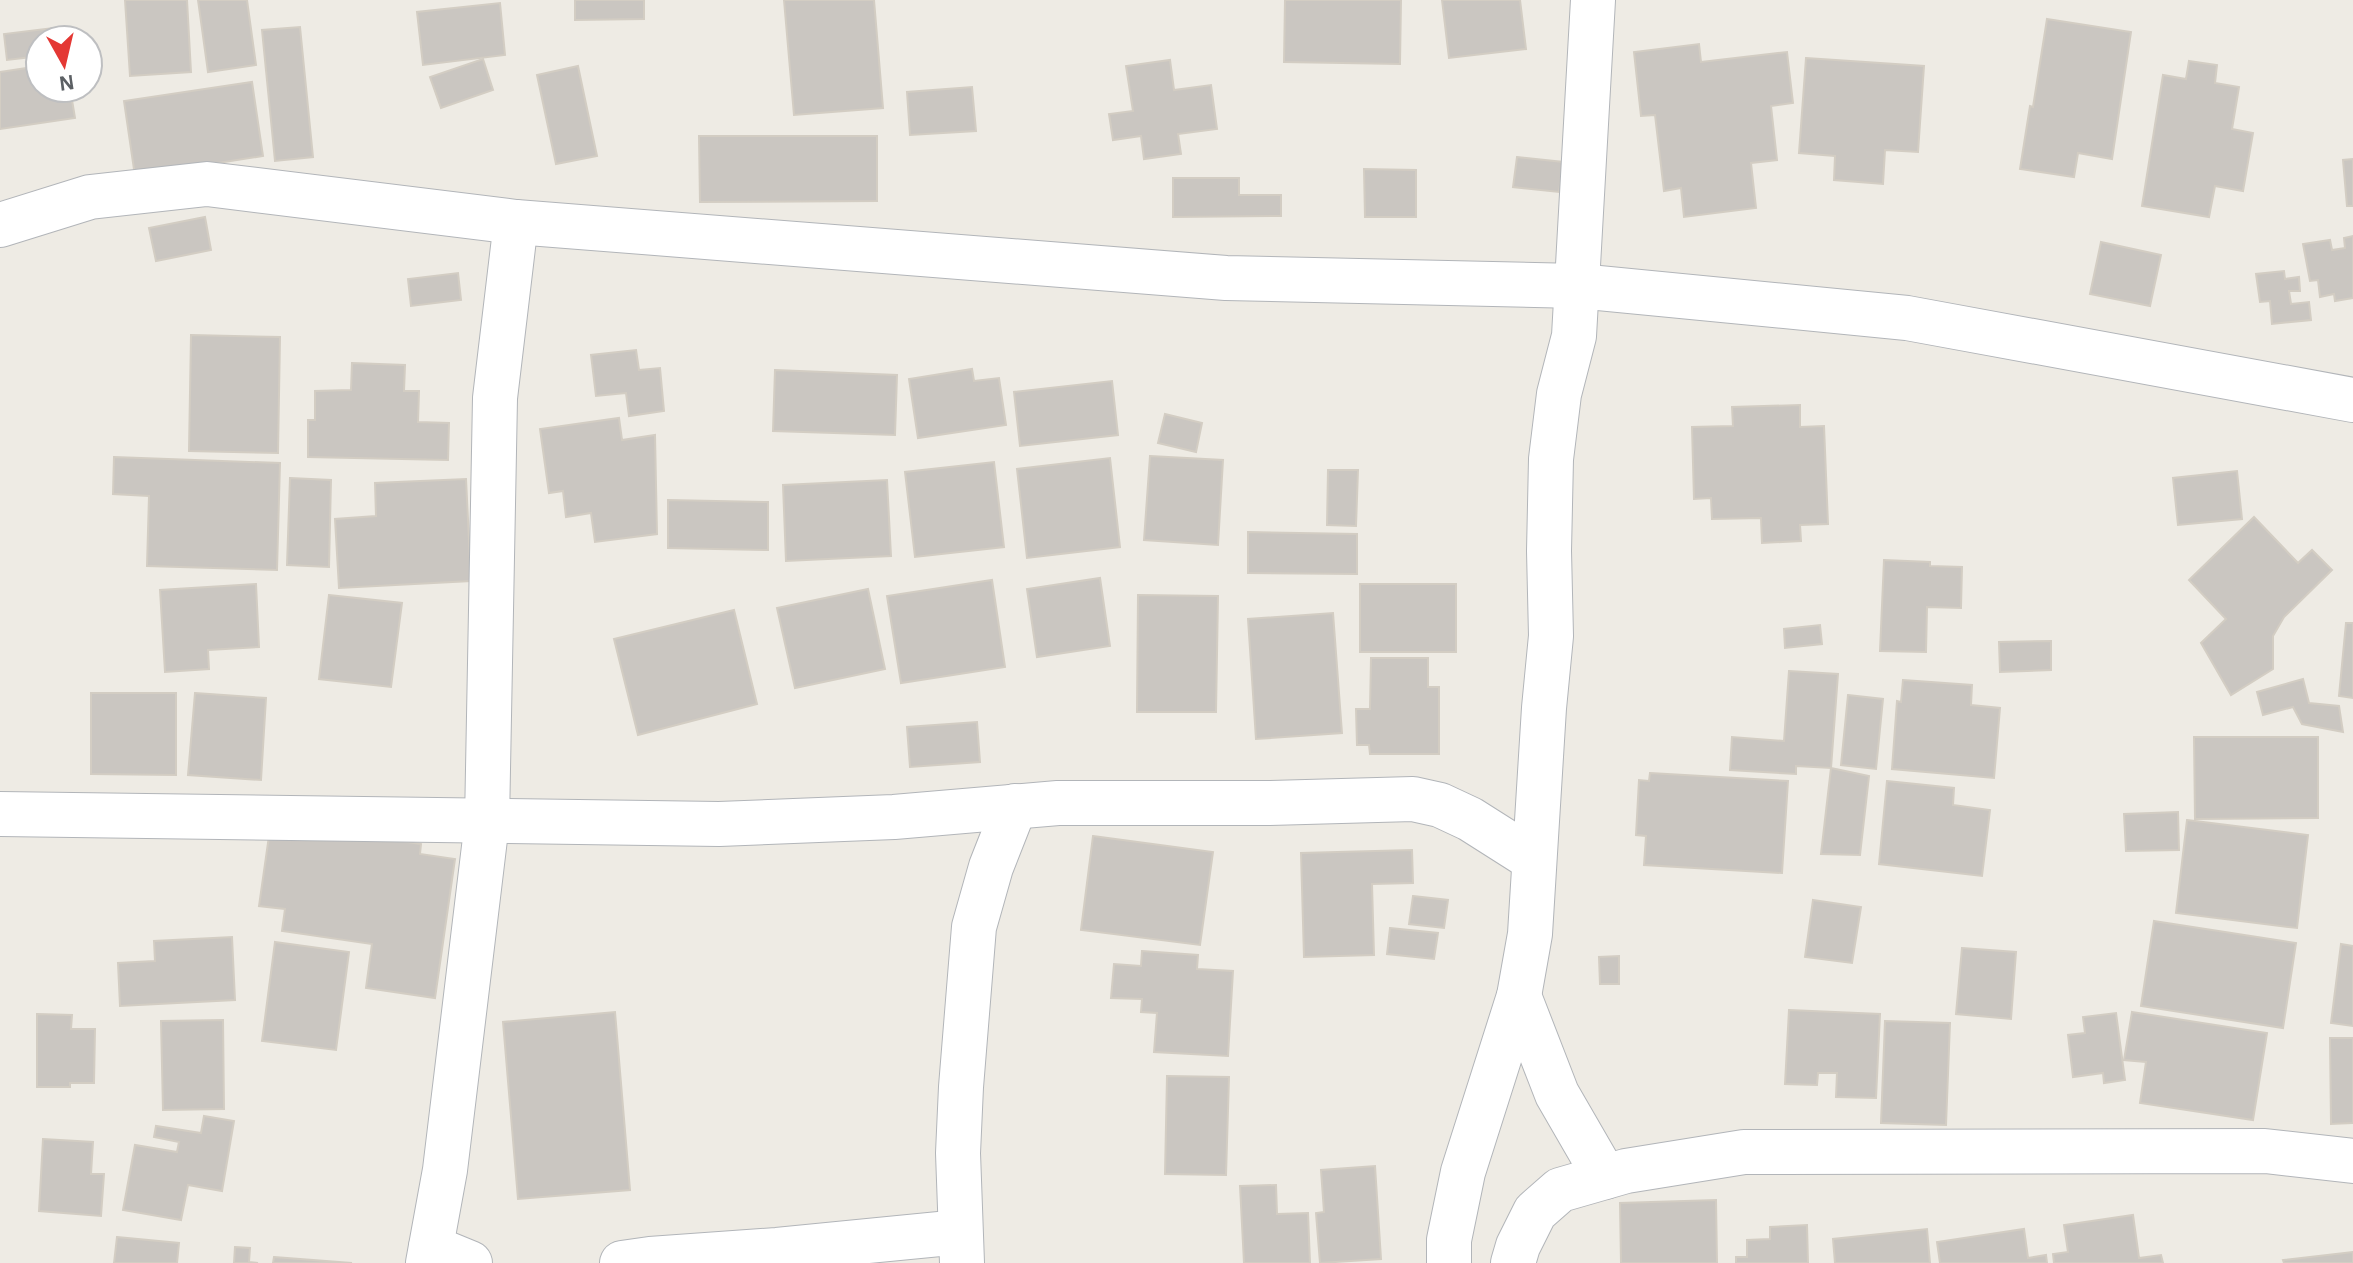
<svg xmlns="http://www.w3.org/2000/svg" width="2353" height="1263" font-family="'Alegreya Sans',sans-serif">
	<rect width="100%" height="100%" fill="#eeebe4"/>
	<g fill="#cac6c1" stroke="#d3cdc3" stroke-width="2">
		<path d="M 125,0 L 187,0 L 191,72 L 130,76 Z"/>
		<path d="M 198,0 L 247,0 L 256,65 L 208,72 Z"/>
		<path d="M 575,0 L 644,0 L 644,19 L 575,20 Z"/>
		<path d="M 784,0 L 874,0 L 883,108 L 794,115 Z"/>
		<path d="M 1285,0 L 1401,0 L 1400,64 L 1284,62 Z"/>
		<path d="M 1442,0 L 1520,0 L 1526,49 L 1449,58 Z"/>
		<path d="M 500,3 L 505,55 L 423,65 L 417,12 Z"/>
		<path d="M 2047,19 L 2131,32 L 2112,159 L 2078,153 L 2074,177 L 2020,169 L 2030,106 L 2033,107 Z"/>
		<path d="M 61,27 L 63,40 L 40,40 L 40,56 L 7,60 L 4,34 Z"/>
		<path d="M 300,27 L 313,157 L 275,161 L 262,30 Z"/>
		<path d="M 1699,44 L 1701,62 L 1787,52 L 1793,103 L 1771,106 L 1777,160 L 1751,163 L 1756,208 L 1684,217 L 1681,188 L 1664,191 L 1655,115 L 1641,116 L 1634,52 Z"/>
		<path d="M 1806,58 L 1924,66 L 1918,152 L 1885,150 L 1883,184 L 1834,180 L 1835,156 L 1799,153 Z"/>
		<path d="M 483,59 L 493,90 L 441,108 L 430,77 Z"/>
		<path d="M 1170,60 L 1174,90 L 1211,85 L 1217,129 L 1178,134 L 1181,154 L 1144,159 L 1141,136 L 1113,140 L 1109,114 L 1133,111 L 1126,66 Z"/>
		<path d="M 2189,61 L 2217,65 L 2215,83 L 2239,87 L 2232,129 L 2253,133 L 2243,191 L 2215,186 L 2209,217 L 2142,206 L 2163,75 L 2186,79 Z"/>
		<path d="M 40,66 L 40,88 L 70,88 L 75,118 L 0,129 L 0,72 Z"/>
		<path d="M 578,66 L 597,156 L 556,164 L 537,75 Z"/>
		<path d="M 252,82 L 263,156 L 135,176 L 124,101 Z"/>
		<path d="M 972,87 L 976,131 L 910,135 L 907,92 Z"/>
		<path d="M 699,136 L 877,136 L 877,201 L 700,202 Z"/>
		<path d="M 1517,157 L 1563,162 L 1559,192 L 1513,187 Z"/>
		<path d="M 2353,159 L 2353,206 L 2347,206 L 2343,160 Z"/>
		<path d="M 1364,169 L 1416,170 L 1416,217 L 1365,217 Z"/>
		<path d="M 1173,178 L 1239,178 L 1239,195 L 1281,195 L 1281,216 L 1173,217 Z"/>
		<path d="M 205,217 L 211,250 L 156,261 L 149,228 Z"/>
		<path d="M 2353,236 L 2353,298 L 2335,301 L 2334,294 L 2320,297 L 2318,280 L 2310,281 L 2303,244 L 2330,240 L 2332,250 L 2345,248 L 2344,238 Z"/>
		<path d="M 2101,242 L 2161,255 L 2150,306 L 2090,294 Z"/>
		<path d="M 2284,271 L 2285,279 L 2299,277 L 2300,291 L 2289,291 L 2291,304 L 2309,302 L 2311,320 L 2272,324 L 2270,301 L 2260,302 L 2256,274 Z"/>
		<path d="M 458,273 L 461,300 L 411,306 L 408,279 Z"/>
		<path d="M 191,335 L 280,337 L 278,453 L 189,451 Z"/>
		<path d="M 636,350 L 639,370 L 660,368 L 664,411 L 629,416 L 626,393 L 596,396 L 591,355 Z"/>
		<path d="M 352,363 L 405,365 L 404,391 L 419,391 L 418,422 L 449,423 L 448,460 L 308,457 L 308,420 L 315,420 L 315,391 L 351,390 Z"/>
		<path d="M 972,369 L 974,381 L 999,378 L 1006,425 L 918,438 L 909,379 Z"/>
		<path d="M 775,370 L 897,375 L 895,435 L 773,431 Z"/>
		<path d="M 1112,381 L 1118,435 L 1020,446 L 1014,392 Z"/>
		<path d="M 1800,405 L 1800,427 L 1824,426 L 1828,524 L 1800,525 L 1801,541 L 1762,543 L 1761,518 L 1712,519 L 1711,498 L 1694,499 L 1692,427 L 1733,426 L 1732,407 Z"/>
		<path d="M 1165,414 L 1202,423 L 1196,452 L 1158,443 Z"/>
		<path d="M 619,418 L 622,440 L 655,435 L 657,534 L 595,542 L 591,513 L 566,517 L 563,491 L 549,493 L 540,429 Z"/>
		<path d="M 1150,456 L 1223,460 L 1218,545 L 1144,540 Z"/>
		<path d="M 114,457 L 280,463 L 277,570 L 147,566 L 149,496 L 113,494 Z"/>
		<path d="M 1110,458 L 1120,547 L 1027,558 L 1017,469 Z"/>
		<path d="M 994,462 L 1004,547 L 915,557 L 905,472 Z"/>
		<path d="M 1328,470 L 1358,470 L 1356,526 L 1327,525 Z"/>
		<path d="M 2237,471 L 2242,519 L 2178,525 L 2173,478 Z"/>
		<path d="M 290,478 L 331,480 L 329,567 L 287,565 Z"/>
		<path d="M 466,479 L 471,581 L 339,588 L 335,519 L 376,516 L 375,483 Z"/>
		<path d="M 887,480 L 891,556 L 786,561 L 783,485 Z"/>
		<path d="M 668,500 L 768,502 L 768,550 L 668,548 Z"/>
		<path d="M 2254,517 L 2298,563 L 2312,550 L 2332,570 L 2284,617 L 2273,636 L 2273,669 L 2231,695 L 2201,643 L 2226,619 L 2189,580 Z"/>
		<path d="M 1248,532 L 1357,534 L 1357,574 L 1248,573 Z"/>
		<path d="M 1884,560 L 1930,562 L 1930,566 L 1962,567 L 1961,608 L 1927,607 L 1926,652 L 1880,651 Z"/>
		<path d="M 1100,578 L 1110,646 L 1037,657 L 1027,589 Z"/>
		<path d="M 992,580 L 1005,667 L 901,683 L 887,596 Z"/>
		<path d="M 256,584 L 259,647 L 208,650 L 209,669 L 165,672 L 160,590 Z"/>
		<rect x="1360" y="584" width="96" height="68"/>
		<path d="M 868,589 L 885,669 L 795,688 L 777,608 Z"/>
		<path d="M 329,595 L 402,603 L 391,687 L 319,679 Z"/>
		<path d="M 1138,595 L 1218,596 L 1216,712 L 1137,712 Z"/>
		<path d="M 734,610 L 757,704 L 638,735 L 614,639 Z"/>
		<path d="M 1333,613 L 1342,733 L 1256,739 L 1248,619 Z"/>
		<path d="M 2346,623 L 2353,623 L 2353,698 L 2339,696 Z"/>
		<path d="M 1820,625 L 1822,644 L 1785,648 L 1784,629 Z"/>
		<path d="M 2051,641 L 2051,670 L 2000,672 L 1999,642 Z"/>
		<path d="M 1371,658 L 1428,658 L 1428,687 L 1439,687 L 1439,754 L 1370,754 L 1369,745 L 1357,745 L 1356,709 L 1370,709 Z"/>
		<path d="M 1789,671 L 1838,674 L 1831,768 L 1796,766 L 1796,774 L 1730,770 L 1732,737 L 1784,741 Z"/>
		<path d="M 2303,679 L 2309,703 L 2339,706 L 2343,732 L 2302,724 L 2293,707 L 2263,715 L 2257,692 Z"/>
		<path d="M 1903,680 L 1972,685 L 1971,705 L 2000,708 L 1994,778 L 1892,769 L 1897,701 L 1901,702 Z"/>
		<path d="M 91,693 L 176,693 L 176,775 L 91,774 Z"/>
		<path d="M 195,693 L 266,698 L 261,780 L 188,775 Z"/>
		<path d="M 1848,695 L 1883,699 L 1876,769 L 1841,765 Z"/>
		<path d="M 977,722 L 980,762 L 910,767 L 907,727 Z"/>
		<path d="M 2194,737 L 2318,737 L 2318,818 L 2195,819 Z"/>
		<path d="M 1831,768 L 1869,776 L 1860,855 L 1821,854 Z"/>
		<path d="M 1650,773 L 1788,781 L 1782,873 L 1644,865 L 1646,836 L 1636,835 L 1639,780 L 1649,781 Z"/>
		<path d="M 1887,781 L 1954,788 L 1953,805 L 1990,810 L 1982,876 L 1879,864 Z"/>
		<path d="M 2178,812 L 2179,850 L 2126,851 L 2124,814 Z"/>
		<path d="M 2187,820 L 2308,835 L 2297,928 L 2176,913 Z"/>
		<path d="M 271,822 L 421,844 L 420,854 L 455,859 L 435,998 L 366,988 L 372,944 L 282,931 L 285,909 L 259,906 Z"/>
		<path d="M 1093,836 L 1213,852 L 1200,945 L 1081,930 Z"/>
		<path d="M 1412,850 L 1413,883 L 1372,884 L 1374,955 L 1304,957 L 1301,853 Z"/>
		<path d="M 1413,896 L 1448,900 L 1444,928 L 1409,924 Z"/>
		<path d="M 1813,900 L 1861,907 L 1852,963 L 1805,957 Z"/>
		<path d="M 2154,921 L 2296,943 L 2283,1028 L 2141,1006 Z"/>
		<path d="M 1390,928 L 1438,933 L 1434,959 L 1387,954 Z"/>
		<path d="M 232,937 L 235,1000 L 120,1006 L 118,963 L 155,961 L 154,941 Z"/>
		<path d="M 275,942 L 349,952 L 336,1050 L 262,1041 Z"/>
		<path d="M 2341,944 L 2353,946 L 2353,1026 L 2331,1023 Z"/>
		<path d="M 1962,948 L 2016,952 L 2011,1019 L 1956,1014 Z"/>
		<path d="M 1142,951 L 1198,955 L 1197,969 L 1233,971 L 1228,1056 L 1154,1052 L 1157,1013 L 1141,1012 L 1142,999 L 1111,998 L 1114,964 L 1141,966 Z"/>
		<path d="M 1619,956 L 1619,984 L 1600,984 L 1599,957 Z"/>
		<path d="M 1789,1010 L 1880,1014 L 1876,1098 L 1836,1097 L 1837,1073 L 1818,1073 L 1817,1085 L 1785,1084 Z"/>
		<path d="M 615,1012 L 630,1190 L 518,1199 L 503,1022 Z"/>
		<path d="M 2132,1012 L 2267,1033 L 2253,1120 L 2140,1103 L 2146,1062 L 2124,1060 Z"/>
		<path d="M 2116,1013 L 2125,1080 L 2104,1083 L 2103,1073 L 2073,1077 L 2068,1035 L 2085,1033 L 2083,1017 Z"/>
		<path d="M 37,1014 L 72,1015 L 71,1029 L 95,1029 L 94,1083 L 70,1083 L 70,1087 L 37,1087 Z"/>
		<path d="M 223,1020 L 224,1109 L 163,1110 L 161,1021 Z"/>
		<path d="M 1885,1021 L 1950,1023 L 1946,1125 L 1881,1123 Z"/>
		<path d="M 2330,1038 L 2353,1038 L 2353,1123 L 2331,1124 Z"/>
		<path d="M 1167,1076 L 1229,1077 L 1226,1175 L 1165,1174 Z"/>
		<path d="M 204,1116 L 234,1121 L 222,1191 L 188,1185 L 181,1220 L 123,1210 L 135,1145 L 177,1152 L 179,1142 L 154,1137 L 156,1126 L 201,1133 Z"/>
		<path d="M 43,1139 L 93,1142 L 91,1174 L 104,1174 L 101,1216 L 39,1211 Z"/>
		<path d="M 1375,1166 L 1381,1259 L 1320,1263 L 1316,1213 L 1324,1212 L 1321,1170 Z"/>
		<path d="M 1276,1185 L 1277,1214 L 1308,1213 L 1310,1263 L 1244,1263 L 1240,1186 Z"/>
		<path d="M 1716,1200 L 1717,1263 L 1621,1263 L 1620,1203 Z"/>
		<path d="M 2133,1215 L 2139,1258 L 2161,1255 L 2163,1263 L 2054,1263 L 2053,1254 L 2068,1252 L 2064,1225 Z"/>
		<path d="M 1807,1225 L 1808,1263 L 1736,1263 L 1736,1257 L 1747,1257 L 1747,1240 L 1770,1239 L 1770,1227 Z"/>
		<path d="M 1927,1229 L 1930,1263 L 1835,1263 L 1833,1239 Z"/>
		<path d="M 2024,1229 L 2028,1258 L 2046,1255 L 2047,1263 L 1940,1263 L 1937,1242 Z"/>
		<path d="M 117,1237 L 179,1243 L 177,1263 L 114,1263 Z"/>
		<path d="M 235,1247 L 250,1248 L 249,1262 L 258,1263 L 234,1263 Z"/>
		<path d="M 2353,1252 L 2353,1263 L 2284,1263 L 2283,1260 Z"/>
		<path d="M 274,1257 L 352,1263 L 273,1263 Z"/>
	</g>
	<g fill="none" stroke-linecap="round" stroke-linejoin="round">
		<defs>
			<g id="street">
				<path d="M 0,225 L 90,197 L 207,184 L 516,222 L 1226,278 L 1578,286 L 1907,318 L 2353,400"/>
				<path d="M 0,814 L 719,824 L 894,817 L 1058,803 L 1269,803 L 1413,799 L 1440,805 L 1470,819 L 1533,859"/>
				<path d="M 1519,996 L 1557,1094 L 1605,1177"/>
				<path d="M 431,1247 L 470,1263"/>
				<path d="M 428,1263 L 445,1170 L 487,822 L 495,398 L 516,222"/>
				<path d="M 622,1263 L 650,1259 L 777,1250 L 960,1232"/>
				<path d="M 962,1263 L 958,1153 L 961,1087 L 974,927 L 991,867 L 1015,806"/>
				<path d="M 1449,1263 L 1449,1240 L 1463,1172 L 1519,996 L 1530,934 L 1544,708 L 1551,636 L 1549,551 L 1551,459 L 1559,394 L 1574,336 L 1593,0"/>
				<path d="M 1513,1263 L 1518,1246 L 1535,1212 L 1560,1190 L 1626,1171 L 1744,1152 L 2265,1151 L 2353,1161"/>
			</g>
		</defs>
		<use href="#street" stroke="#b2b5b9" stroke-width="46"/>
		<use href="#street" stroke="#fff" stroke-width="44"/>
	</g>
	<g transform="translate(64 64) rotate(172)"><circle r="38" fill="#ffffff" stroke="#bebfc1" stroke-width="2"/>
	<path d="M0-6L14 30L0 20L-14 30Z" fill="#e43834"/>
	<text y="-12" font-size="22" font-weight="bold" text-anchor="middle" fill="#5c6064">N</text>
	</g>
</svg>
